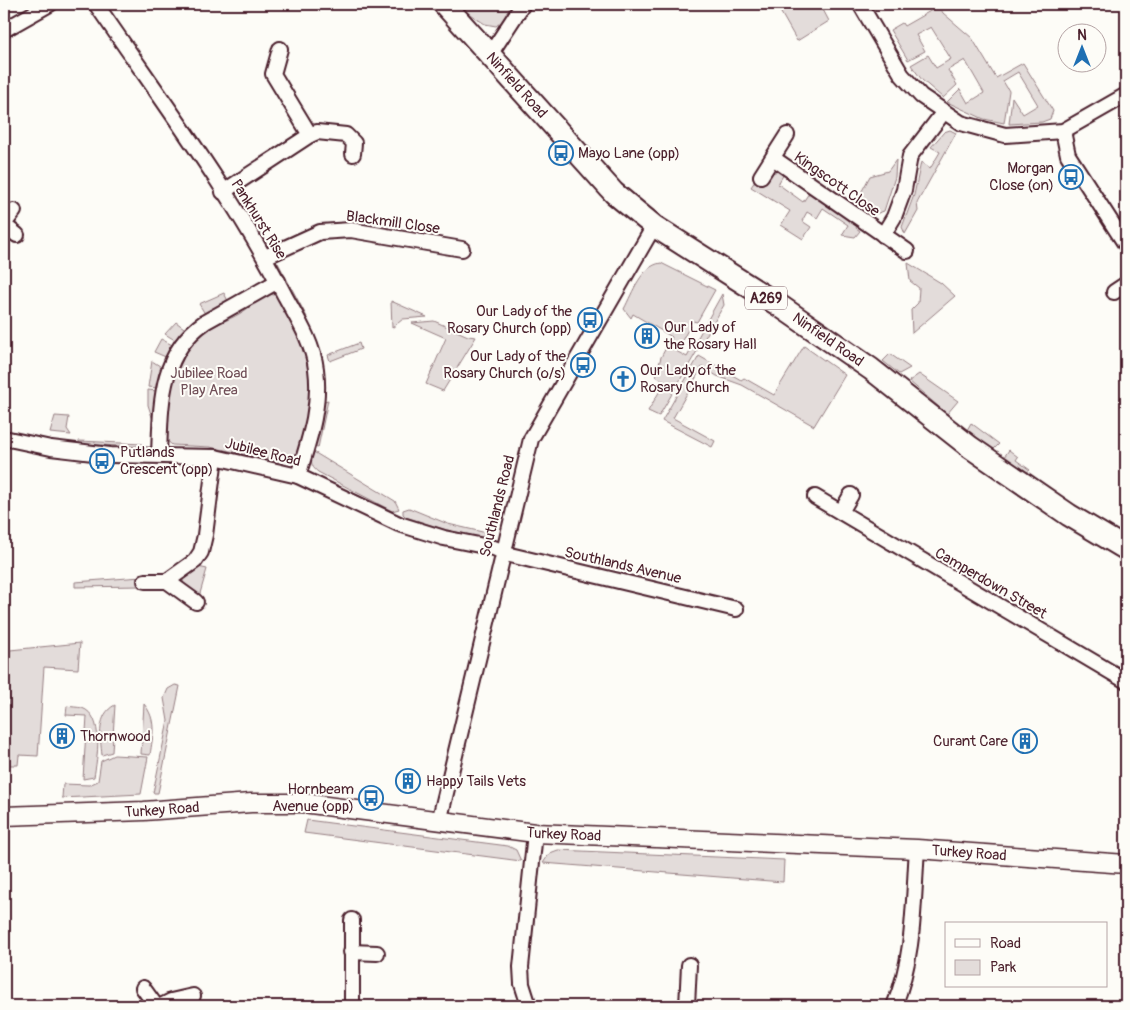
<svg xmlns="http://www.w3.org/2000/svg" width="1130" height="1010" font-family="Pangolin,sans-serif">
	<rect width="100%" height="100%" fill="#fdfcf7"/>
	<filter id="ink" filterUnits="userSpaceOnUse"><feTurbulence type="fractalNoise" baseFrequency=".02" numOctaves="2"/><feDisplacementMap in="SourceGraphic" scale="10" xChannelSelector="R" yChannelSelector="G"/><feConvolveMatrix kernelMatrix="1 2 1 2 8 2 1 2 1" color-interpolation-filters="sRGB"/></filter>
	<g filter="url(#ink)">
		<g fill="#e3dcda" stroke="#967e82">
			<path d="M 454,4 L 494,4 L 500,7 L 502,4 L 516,4 L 504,20 L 496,26 L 485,24 Z"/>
			<path d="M 776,4 L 820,4 L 829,21 L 797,41 Z"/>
			<path d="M 939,6 L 943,13 L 972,38 L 996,78 L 1023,63 L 1053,111 L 1050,119 L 1042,122 L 1009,124 L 1012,97 L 1023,114 L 1038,105 L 1018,72 L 1003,81 L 1009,91 L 1004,123 L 984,119 L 947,102 L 960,89 L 968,103 L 984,93 L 965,60 L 948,70 L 957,85 L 943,98 L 922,80 L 911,65 L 928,55 L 936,68 L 951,59 L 931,27 L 916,35 L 925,51 L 908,60 L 890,30 L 902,23 L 904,26 Z"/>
			<path d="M 950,130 L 956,133 L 917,203 L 918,211 L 905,234 L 902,227 L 914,195 L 921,162 L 930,169 L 940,152 L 931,147 L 944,132 Z"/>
			<path d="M 896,160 L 895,177 L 884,211 L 875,214 L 856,202 L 870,176 L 888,171 Z"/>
			<path d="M 779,171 L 785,172 L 778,184 L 803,202 L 811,190 L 858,224 L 856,228 L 860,231 L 855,237 L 842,235 L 848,225 L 823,208 L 817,218 L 807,212 L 802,221 L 811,227 L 803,239 L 781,225 L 790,211 L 751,187 L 757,178 L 765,183 L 771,173 Z"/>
			<path d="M 278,263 L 307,317 L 304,318 L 279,272 Z"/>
			<path d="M 661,263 L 715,290 L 697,322 L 693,321 L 676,351 L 687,357 L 722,294 L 724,305 L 659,416 L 648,411 L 665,382 L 656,376 L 661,357 L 672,337 L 633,314 L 631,318 L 624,309 C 633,292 641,266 661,263 Z"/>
			<path d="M 908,263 L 941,283 L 955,296 L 912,333 L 911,310 L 918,303 L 919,288 L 910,281 Z"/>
			<path d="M 224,293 L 229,303 L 207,317 L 199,304 Z"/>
			<path d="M 270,294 L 278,296 L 281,301 C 309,358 324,391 297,454 L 290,460 L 282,462 L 210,447 L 172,445 L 164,438 L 164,400 L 187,351 L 186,347 L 206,327 L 212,327 C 224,321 238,316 248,308 C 258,301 255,296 270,294 Z"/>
			<path d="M 391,301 L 427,317 L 403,319 L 392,328 Z"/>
			<path d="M 434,321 L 468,336 L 476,337 L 443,391 L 426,384 L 446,338 L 412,323 Z"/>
			<path d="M 176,322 L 188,331 L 178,342 L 165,334 Z"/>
			<path d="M 161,339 L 174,346 L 168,358 L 154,352 Z"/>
			<path d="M 359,343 L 361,349 L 330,361 L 328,355 Z"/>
			<path d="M 804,346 L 845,375 L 814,426 L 742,385 L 717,376 L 702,367 L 673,418 L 715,441 L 712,447 L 662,421 L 699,356 L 741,380 L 744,378 L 774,395 Z"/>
			<path d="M 890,354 L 910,368 L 899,374 L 883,361 Z"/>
			<path d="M 152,361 L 163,368 L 158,388 L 148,387 Z"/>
			<path d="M 919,374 L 958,401 L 947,414 L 909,381 Z"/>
			<path d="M 148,390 L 157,391 L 155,426 L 148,405 Z"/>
			<path d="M 328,400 L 318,448 L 314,447 L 324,401 Z"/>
			<path d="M 55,416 L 69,417 L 67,429 L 71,435 L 50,433 Z"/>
			<path d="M 971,423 L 999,444 L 993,450 L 967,430 Z"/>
			<path d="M 79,441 L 142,444 L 142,447 L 79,444 Z"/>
			<path d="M 1009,450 L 1018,457 L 1016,460 L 1030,470 L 1026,473 L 1004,457 Z"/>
			<path d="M 312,451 L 395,501 L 399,509 L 392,511 L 318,472 C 310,466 311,461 312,451 Z"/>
			<path d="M 409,508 L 448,524 L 491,534 L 484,538 L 447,530 L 406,517 L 403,514 L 403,510 Z"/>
			<path d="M 198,567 L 207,569 L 199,597 C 188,591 182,589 183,575 Z"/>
			<path d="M 141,577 L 141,586 L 75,587 L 75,582 Z"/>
			<path d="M 80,643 L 78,669 L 44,667 L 38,756 L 19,755 L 18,765 L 7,765 L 10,650 Z"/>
			<path d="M 175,685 L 180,686 L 158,793 L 153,793 L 168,721 L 164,698 L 168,689 Z"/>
			<path d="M 144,704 C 157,720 153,735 150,755 L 141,754 Z"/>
			<path d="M 115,705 L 112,752 L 102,755 C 100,738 97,714 115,705 Z"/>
			<path d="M 67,706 C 71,707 78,707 82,708 C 105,716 97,759 94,777 L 83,779 L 87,716 L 66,715 Z"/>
			<path d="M 114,755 L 148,757 L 141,794 L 62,798 L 63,784 L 89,785 L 98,781 L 101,761 Z"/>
			<path d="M 307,820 L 508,846 L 516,850 L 521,861 L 304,833 Z"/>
			<path d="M 558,850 L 784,860 L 783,882 L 543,863 L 550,853 Z"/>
		</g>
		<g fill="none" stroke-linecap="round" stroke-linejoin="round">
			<defs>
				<g id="minor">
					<path d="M 96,4 C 160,98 233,194 285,296 C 297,318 313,343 316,369 C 321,407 309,440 298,476"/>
					<path d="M 860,4 L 902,75 L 921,96 L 961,123 L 1005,135 L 1063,131 L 1126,95"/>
					<path d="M 4,30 L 50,4"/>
					<path d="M 489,56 L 523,4"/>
					<path d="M 1063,131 L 1068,155 L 1126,245"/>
					<path d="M 310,135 L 317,132 L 346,135 L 354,143 L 353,154"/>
					<path d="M 773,158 L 907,251"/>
					<path d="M 761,176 L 787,135"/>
					<path d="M 223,192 L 310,135 L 273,74 L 280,49"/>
					<path d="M 4,224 L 14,211"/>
					<path d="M 4,225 L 17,235"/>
					<path d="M 883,235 L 894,217 L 904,190 L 910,156 L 943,113"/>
					<path d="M 265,257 L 320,232 L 351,230 L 462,249"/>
					<path d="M 1114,292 L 1126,284"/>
					<path d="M 4,438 L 51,448 L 110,455 L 215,457 L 298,476 L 399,524 L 444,538 L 494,548 L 510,555 L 736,609"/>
					<path d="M 159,455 C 161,405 159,354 205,322 L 278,281"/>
					<path d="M 815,497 L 1126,681"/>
					<path d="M 841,512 L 851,495"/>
					<path d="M 145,581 L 167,581 L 195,561 L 201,552 L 205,535 L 215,457"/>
					<path d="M 167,581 L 196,602"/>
					<path d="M 439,822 L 531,439 L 654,226"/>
					<path d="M 352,920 L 352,1006"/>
					<path d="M 351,952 L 377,953"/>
					<path d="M 143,988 L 156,1006"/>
					<path d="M 161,1006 L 171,1001 L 193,996"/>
					<path d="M 529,1006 L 522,984 L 521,967 L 535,833"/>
					<path d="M 687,1006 L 689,965"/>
					<path d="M 894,1006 C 915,956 913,903 917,849"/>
				</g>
				<g id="tertiary">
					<path id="s1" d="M 4,816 L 144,811 L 251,803 L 303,803 L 535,833 L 917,849 L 1126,864"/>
				</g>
				<g id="primary">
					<path id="s2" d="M 444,4 L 614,193 L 654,226 L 780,306 L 871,369 L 970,447 L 1069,515 L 1126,549"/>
				</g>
			</defs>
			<use href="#minor" stroke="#4a1f2b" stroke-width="18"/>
			<use href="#tertiary" stroke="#4a1f2b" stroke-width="21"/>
			<use href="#primary" stroke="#4a1f2b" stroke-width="25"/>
			<use href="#minor" stroke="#fdfcf7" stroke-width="14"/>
			<use href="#tertiary" stroke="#fdfcf7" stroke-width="18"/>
			<use href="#primary" stroke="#fdfcf7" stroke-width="21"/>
		</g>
	</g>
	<defs>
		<symbol id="bus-ring" viewBox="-11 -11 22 22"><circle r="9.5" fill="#fdfcf7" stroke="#1f6fb2" stroke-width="1.5"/><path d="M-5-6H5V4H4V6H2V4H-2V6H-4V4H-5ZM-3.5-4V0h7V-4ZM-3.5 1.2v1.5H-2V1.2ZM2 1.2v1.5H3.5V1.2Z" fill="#1f6fb2"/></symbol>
		<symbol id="building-ring" viewBox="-11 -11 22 22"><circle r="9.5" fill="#fdfcf7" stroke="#1f6fb2" stroke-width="1.5"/><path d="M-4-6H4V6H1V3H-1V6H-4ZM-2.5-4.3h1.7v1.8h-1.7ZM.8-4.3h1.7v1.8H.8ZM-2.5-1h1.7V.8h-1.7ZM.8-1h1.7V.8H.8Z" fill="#1f6fb2"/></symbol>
		<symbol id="church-ring" viewBox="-11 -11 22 22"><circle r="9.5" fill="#fdfcf7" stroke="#1f6fb2" stroke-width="1.5"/><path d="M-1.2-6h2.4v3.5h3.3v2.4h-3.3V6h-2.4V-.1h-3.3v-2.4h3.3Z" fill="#1f6fb2"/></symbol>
	</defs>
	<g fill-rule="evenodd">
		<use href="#bus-ring" x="547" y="139" width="28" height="28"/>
		<use href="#bus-ring" x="1057" y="163" width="28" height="28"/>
		<use href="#bus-ring" x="576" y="306" width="28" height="28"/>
		<use href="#building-ring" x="633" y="322" width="28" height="28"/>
		<use href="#bus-ring" x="569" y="351" width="28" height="28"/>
		<use href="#church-ring" x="609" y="365" width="28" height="28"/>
		<use href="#bus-ring" x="88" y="447" width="28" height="28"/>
		<use href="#building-ring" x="48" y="722" width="28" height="28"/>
		<use href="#building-ring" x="1011" y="727" width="28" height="28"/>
		<use href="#building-ring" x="394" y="767" width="28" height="28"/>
		<use href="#bus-ring" x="357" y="784" width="28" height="28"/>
	</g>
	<g text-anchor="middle" stroke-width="4" stroke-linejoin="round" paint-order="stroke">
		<rect fill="#fdfcf7" stroke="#806168" stroke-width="1" x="745" y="286.5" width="42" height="23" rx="4"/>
		<g font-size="14" font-weight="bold" fill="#4a1f2b">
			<text x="766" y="303">A269</text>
		</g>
		<g font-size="15" fill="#4a1f2b" stroke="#fdfcf7">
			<text dy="5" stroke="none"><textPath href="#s2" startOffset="109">Ninfield Road</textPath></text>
			<text transform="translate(837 184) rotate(35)" y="5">Kingscott Close</text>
			<text transform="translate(259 219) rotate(58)" y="5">Pankhurst Rise</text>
			<text transform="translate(393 222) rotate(8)" y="5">Blackmill Close</text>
			<text dy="5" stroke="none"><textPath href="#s2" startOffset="514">Ninfield Road</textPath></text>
			<text transform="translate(263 452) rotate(14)" y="5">Jubilee Road</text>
			<text transform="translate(497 506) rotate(-76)" y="5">Southlands Road</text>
			<text transform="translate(623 565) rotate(13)" y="5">Southlands Avenue</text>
			<text transform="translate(991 583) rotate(30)" y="5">Camperdown Street</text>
			<text dy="5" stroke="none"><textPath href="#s1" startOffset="158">Turkey Road</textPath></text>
			<text dy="5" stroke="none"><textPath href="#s1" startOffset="562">Turkey Road</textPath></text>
			<text dy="5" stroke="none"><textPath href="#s1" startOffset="968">Turkey Road</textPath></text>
		</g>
		<g font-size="15" fill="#4a1f2b" stroke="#fdfcf7" text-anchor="start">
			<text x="578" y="158">Mayo Lane (opp)</text>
			<text x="1054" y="173" text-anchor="end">Morgan<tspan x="1054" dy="17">Close (on)</tspan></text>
			<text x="572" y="316" text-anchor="end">Our Lady of the<tspan x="572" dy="17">Rosary Church (opp)</tspan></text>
			<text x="664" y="332">Our Lady of<tspan x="664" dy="17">the Rosary Hall</tspan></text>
			<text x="566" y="361" text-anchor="end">Our Lady of the<tspan x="566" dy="17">Rosary Church (o/s)</tspan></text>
			<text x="640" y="375">Our Lady of the<tspan x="640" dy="17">Rosary Church</tspan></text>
			<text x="120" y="457">Putlands<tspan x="120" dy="17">Crescent (opp)</tspan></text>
			<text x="80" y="741">Thornwood</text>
			<text x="1008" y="746" text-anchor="end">Curant Care</text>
			<text x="426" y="786">Happy Tails Vets</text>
			<text x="354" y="794" text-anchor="end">Hornbeam<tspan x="354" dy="17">Avenue (opp)</tspan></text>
		</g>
		<g font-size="15" fill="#704e57" stroke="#fdfcf7">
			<text x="209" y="378">Jubilee Road<tspan x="209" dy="17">Play Area</tspan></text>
		</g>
	</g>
	<rect width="1130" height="1010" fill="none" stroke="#fdfcf7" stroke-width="20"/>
	<rect x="10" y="10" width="1110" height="990" fill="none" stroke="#4a1f2b" stroke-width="2" filter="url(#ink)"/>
	<rect x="945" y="922" width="162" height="65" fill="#fdfcf7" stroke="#b5a4a5"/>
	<rect x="955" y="939" width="25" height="8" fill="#fdfcf7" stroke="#b5a4a5"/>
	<text x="990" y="948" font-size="15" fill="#4a1f2b">Road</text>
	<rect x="955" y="960" width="25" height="15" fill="#e3dcda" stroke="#b5a4a5"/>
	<text x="990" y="972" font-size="15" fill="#4a1f2b">Park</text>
	<g transform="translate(1082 48)"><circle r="24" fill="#fdfcf7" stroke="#b5a4a5"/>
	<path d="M0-4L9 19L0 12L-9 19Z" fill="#1f6fb2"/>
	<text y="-8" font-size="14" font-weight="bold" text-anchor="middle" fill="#4a1f2b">N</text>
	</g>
</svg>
